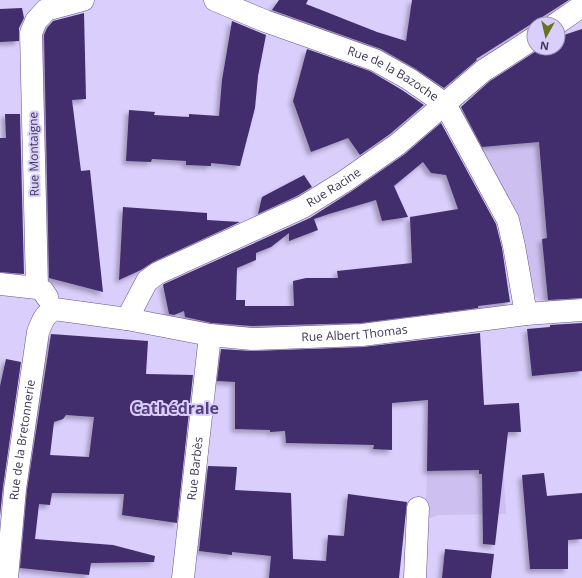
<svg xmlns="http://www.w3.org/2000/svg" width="582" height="578" font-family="'Open Sans',sans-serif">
	<defs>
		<filter id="shadow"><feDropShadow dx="-3.5" dy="3.5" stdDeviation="2" flood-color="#0004"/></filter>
	</defs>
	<rect width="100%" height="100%" fill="#d9cefc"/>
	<g fill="#cdc0f1">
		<path d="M 582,29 L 582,297 L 540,300 L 532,293 L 521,223 L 519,223 L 462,113 L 464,108 L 477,100 L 477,91 L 542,48 L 558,48 L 558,38 L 561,36 Z"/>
		<path d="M 502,449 L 506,514 L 439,515 L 425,520 L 428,450 Z"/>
	</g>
	<g fill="#432d6d" fill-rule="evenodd" filter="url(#shadow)">
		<path d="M 279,0 L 308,0 L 306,4 L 377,32 L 406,41 L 412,0 L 569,0 L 476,59 L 477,60 L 444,88 L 416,69 L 381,49 L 272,10 Z"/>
		<path d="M 22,8 L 24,18 L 19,28 L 19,41 L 0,42 L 0,9 Z"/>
		<path d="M 84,13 L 86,99 L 72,100 L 81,171 L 90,170 L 103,292 L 49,278 L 44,35 L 47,28 L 53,21 Z"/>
		<path d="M 232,21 L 266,35 L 258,76 L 255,108 L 240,166 L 211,163 L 211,166 L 186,165 L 186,161 L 152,159 L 151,162 L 126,161 L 129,110 L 155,112 L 154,115 L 189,117 L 189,114 L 219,116 L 222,80 Z"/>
		<path d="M 582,29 L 582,298 L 548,300 L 542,239 L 547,238 L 539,142 L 482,147 L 461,107 L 490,81 L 541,48 L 558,48 L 558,37 Z"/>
		<path d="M 307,49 L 370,71 L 402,90 L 424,105 L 390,134 L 360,155 L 348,138 L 311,152 L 293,101 Z"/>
		<path d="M 5,114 L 20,114 L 24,274 L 0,272 L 0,138 L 6,138 Z"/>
		<path d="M 441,123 L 496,224 L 502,248 L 510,302 L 478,306 L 478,308 L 361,323 L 252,326 L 212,323 L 185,317 L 184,311 L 174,315 L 169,314 L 163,285 L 164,284 L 310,218 L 352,191 L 405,154 ZM 423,162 L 431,173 L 446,175 L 458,209 L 410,217 L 412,263 L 337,271 L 338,278 L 306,278 L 293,281 L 294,306 L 245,306 L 245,300 L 236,300 L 237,268 L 256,260 L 256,253 L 271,247 L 289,233 L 289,241 L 318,230 L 314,219 L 329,214 L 376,200 L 382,221 L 408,217 L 394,186 Z"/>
		<path d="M 304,175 L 312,187 L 297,196 L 258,214 L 262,197 Z"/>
		<path d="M 123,207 L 207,213 L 207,220 L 240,222 L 153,262 L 141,270 L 119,280 Z"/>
		<path d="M 582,323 L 582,371 L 532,376 L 527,329 L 550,327 L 550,325 Z"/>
		<path d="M 480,333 L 484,405 L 519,403 L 521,432 L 508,432 L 495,545 L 483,544 L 482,474 L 479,474 L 479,470 L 427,471 L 428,400 L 392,403 L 392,450 L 373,449 L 374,445 L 286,443 L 285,431 L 270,432 L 270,430 L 235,429 L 235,382 L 217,381 L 221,349 L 252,351 L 363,347 Z"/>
		<path d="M 51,334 L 148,341 L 146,374 L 193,375 L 177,523 L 122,515 L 124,494 L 52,493 L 50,505 L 39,504 L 35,539 L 113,545 L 155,556 L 154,562 L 91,563 L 89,575 L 20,568 L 27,490 ZM 66,415 L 94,417 L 89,457 L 50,455 L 54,422 L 63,419 Z"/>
		<path d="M 6,359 L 21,362 L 3,487 L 0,516 L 0,386 Z"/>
		<path d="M 208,466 L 237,467 L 235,490 L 291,493 L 293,559 L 326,561 L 328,535 L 344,536 L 348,494 L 407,502 L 399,578 L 269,578 L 271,556 L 232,552 L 232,555 L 199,551 Z"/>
		<path d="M 544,473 L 547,496 L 582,493 L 582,539 L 568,540 L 568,569 L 530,569 L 522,475 Z"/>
		<path d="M 445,549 L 494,554 L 491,578 L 442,578 Z"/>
	</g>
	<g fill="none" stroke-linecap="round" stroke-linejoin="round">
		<defs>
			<g id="minor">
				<path id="s1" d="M 215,0 L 265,21 L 375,60 L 409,79 L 445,104 L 508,220 L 514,246 L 526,314"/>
				<path d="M 556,24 L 582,6"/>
				<path d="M 0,284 L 37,288 L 43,291 L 47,297"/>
				<path d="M 37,288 L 31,33 L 36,21 L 46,10 L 83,0"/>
				<path id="s2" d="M 54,309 L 127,319 L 210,335 L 252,339 L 362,335 L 526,314 L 582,310"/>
				<path id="s3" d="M 127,319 L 147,281 L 158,273 L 303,207 L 345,181 L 398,144 L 483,71 L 534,38"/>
				<path id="s4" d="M 7,578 L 15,489 L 38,332 C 42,322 44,315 54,309"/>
				<path id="s5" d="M 183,578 L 210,335"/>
				<path d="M 415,578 L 418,508"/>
			</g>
		</defs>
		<use href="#minor" stroke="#695498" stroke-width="23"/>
		<use href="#minor" stroke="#fff" stroke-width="22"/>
	</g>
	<g text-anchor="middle" stroke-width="4" stroke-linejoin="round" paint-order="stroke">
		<g font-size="12" fill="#3e3654" stroke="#d9cefc">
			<text dy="4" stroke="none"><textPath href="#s1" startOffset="193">Rue de la Bazoche</textPath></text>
			<text transform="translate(34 154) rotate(-91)" y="4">Rue Montaigne</text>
			<text dy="4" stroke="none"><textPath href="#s3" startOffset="252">Rue Racine</textPath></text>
			<text dy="4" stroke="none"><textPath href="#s2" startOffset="303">Rue Albert Thomas</textPath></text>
			<text dy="4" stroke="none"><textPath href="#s4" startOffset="139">Rue de la Bretonnerie</textPath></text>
			<text dy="4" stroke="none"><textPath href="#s5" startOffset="110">Rue Barbès</textPath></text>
		</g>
		<g font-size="16" font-weight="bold" fill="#543f80" stroke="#d9cefc">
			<text x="175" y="414">Cathédrale</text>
		</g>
	</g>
	<g transform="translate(546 36) rotate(188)"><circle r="19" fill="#d9cefc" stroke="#9b91b9"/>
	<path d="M0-3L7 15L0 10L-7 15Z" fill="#68731e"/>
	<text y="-6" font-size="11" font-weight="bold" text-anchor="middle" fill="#3e3654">N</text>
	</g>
</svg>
